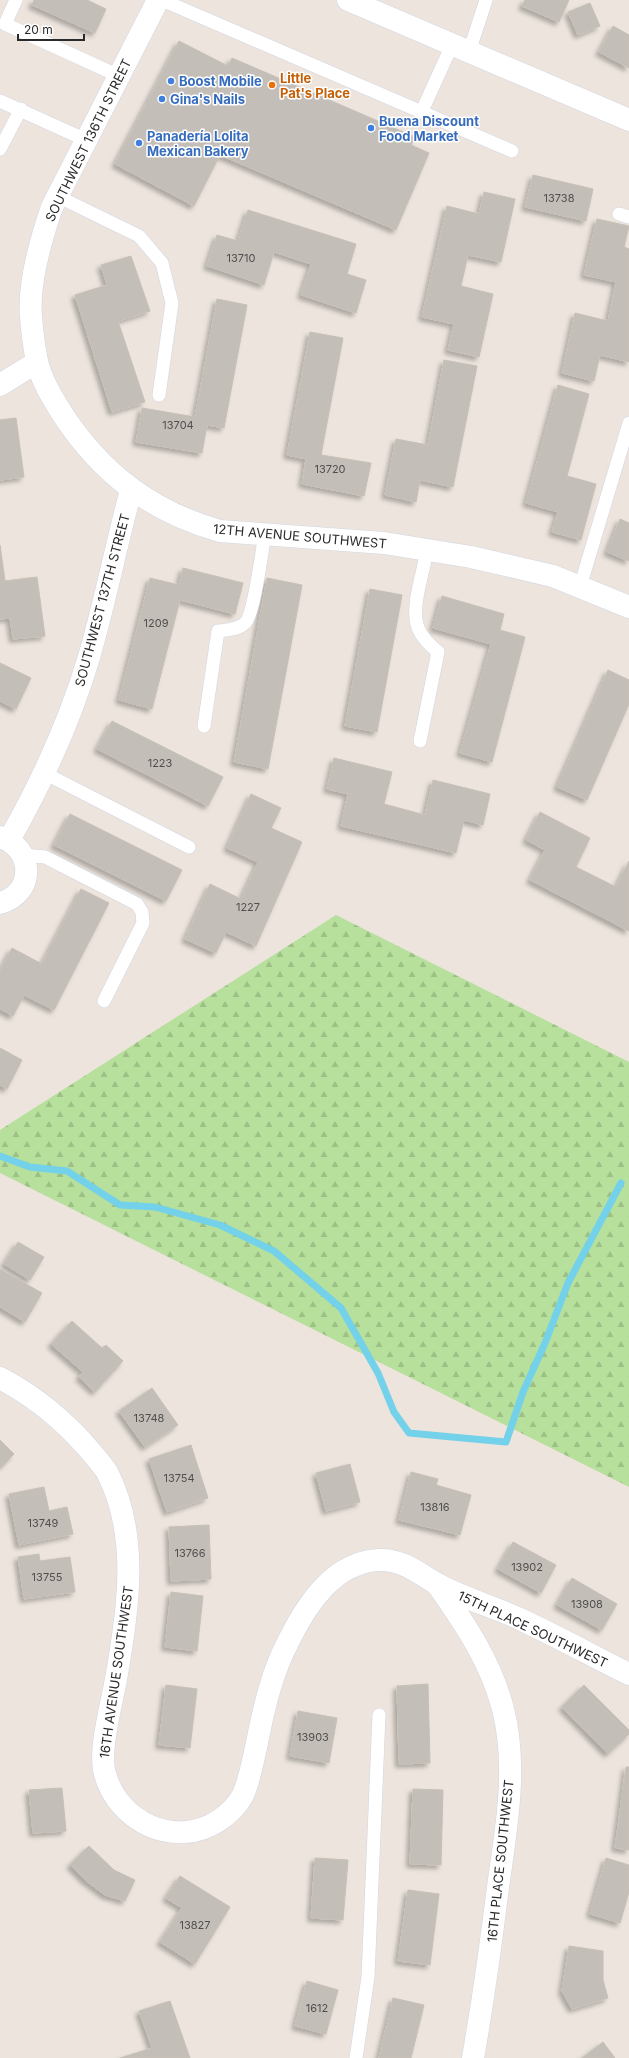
<svg xmlns="http://www.w3.org/2000/svg" width="629" height="2058" font-family="Inter,sans-serif">
	<defs>
		<pattern id="forest-firs" width="22" height="20" patternUnits="userSpaceOnUse"><rect width="22" height="20" fill="#b6e09b"/><path d="M5 1l3.5 6h-7zM16 11l3.5 6h-7z" fill="#9dc086"/></pattern>
		<filter id="shadow"><feDropShadow dx="-3.5" dy="3.5" stdDeviation="2" flood-color="#0004"/></filter>
	</defs>
	<rect width="100%" height="100%" fill="#ece4dd"/>
	<path fill="url(#forest-firs)" d="M 336,915 L 629,1062 L 629,1487 L 0,1173 L 0,1130 Z"/>
	<g fill="none" stroke-linecap="round" stroke-linejoin="round">
		<path stroke="#73d1ea" stroke-width="7" d="M 0,1156 L 30,1167 L 67,1171 L 120,1205 L 155,1207 L 220,1225 L 274,1251 L 341,1308 L 378,1373 L 394,1412 L 409,1433 L 506,1442 L 523,1392 L 545,1343 L 568,1283 L 621,1183"/>
	</g>
	<g fill="#c4beb9" stroke="#c7c0b6" filter="url(#shadow)">
		<path d="M 34,0 L 87,0 L 106,9 L 95,33 L 32,5 Z"/>
		<path d="M 525,0 L 569,0 L 559,22 L 522,6 Z"/>
		<path d="M 590,3 L 600,26 L 578,35 L 568,12 Z"/>
		<path d="M 613,26 L 629,35 L 629,68 L 599,52 Z"/>
		<path d="M 179,41 L 228,66 L 232,58 L 415,137 L 411,145 L 429,153 L 396,230 L 220,155 L 194,206 L 115,164 Z"/>
		<path d="M 533,175 L 593,189 L 586,221 L 525,207 Z"/>
		<path d="M 484,192 L 515,199 L 501,262 L 468,255 L 461,286 L 493,294 L 479,357 L 448,350 L 454,324 L 422,317 L 447,206 L 479,214 Z"/>
		<path d="M 248,210 L 356,244 L 347,274 L 366,280 L 356,313 L 301,295 L 311,264 L 274,252 L 264,285 L 207,266 L 217,235 L 238,241 Z"/>
		<path d="M 597,219 L 629,226 L 624,247 L 629,249 L 629,362 L 600,355 L 594,381 L 562,373 L 575,313 L 608,321 L 616,282 L 584,275 Z"/>
		<path d="M 131,256 L 150,311 L 118,321 L 145,402 L 112,412 L 75,295 L 107,285 L 101,265 Z"/>
		<path d="M 217,299 L 247,305 L 224,428 L 207,425 L 202,453 L 136,442 L 142,408 L 195,417 Z"/>
		<path d="M 310,332 L 343,338 L 321,455 L 371,463 L 364,496 L 302,484 L 306,459 L 287,455 Z"/>
		<path d="M 444,360 L 477,366 L 453,487 L 420,480 L 416,502 L 385,495 L 396,439 L 428,445 Z"/>
		<path d="M 558,385 L 589,394 L 567,476 L 596,484 L 581,540 L 552,532 L 558,512 L 526,503 Z"/>
		<path d="M 16,418 L 24,477 L 0,480 L 0,420 Z"/>
		<path d="M 620,519 L 629,523 L 629,561 L 607,552 Z"/>
		<path d="M 0,545 L 5,581 L 37,577 L 45,636 L 13,639 L 10,618 L 0,619 Z"/>
		<path d="M 183,568 L 243,583 L 235,614 L 180,600 L 152,709 L 119,700 L 150,578 L 179,585 Z"/>
		<path d="M 267,578 L 302,585 L 268,769 L 234,762 Z"/>
		<path d="M 370,589 L 402,595 L 377,732 L 345,726 Z"/>
		<path d="M 442,596 L 504,614 L 500,630 L 525,637 L 492,762 L 460,753 L 491,644 L 433,628 Z"/>
		<path d="M 0,663 L 31,678 L 16,709 L 0,701 Z"/>
		<path d="M 608,670 L 629,680 L 629,704 L 587,800 L 557,787 Z"/>
		<path d="M 112,721 L 223,777 L 208,806 L 97,749 Z"/>
		<path d="M 334,758 L 392,772 L 384,804 L 425,815 L 433,780 L 490,794 L 483,825 L 464,820 L 456,853 L 341,826 L 348,794 L 327,789 Z"/>
		<path d="M 251,794 L 281,808 L 271,828 L 302,842 L 256,946 L 226,932 L 216,953 L 185,939 L 210,884 L 241,899 L 258,862 L 227,848 Z"/>
		<path d="M 540,812 L 590,838 L 576,867 L 616,887 L 629,861 L 629,931 L 530,880 L 545,850 L 526,840 Z"/>
		<path d="M 70,814 L 182,870 L 166,901 L 54,845 Z"/>
		<path d="M 81,889 L 109,903 L 54,1010 L 24,995 L 13,1016 L 0,1009 L 0,971 L 12,948 L 42,964 Z"/>
		<path d="M 0,1048 L 22,1060 L 7,1089 L 0,1085 Z"/>
		<path d="M 18,1242 L 44,1257 L 30,1280 L 4,1264 Z"/>
		<path d="M 0,1269 L 42,1293 L 25,1322 L 0,1307 Z"/>
		<path d="M 72,1321 L 102,1348 L 106,1345 L 123,1361 L 95,1392 L 79,1377 L 83,1372 L 51,1344 Z"/>
		<path d="M 152,1388 L 178,1425 L 145,1447 L 119,1411 Z"/>
		<path d="M 0,1440 L 14,1454 L 0,1468 Z"/>
		<path d="M 191,1445 L 208,1498 L 167,1512 L 149,1459 Z"/>
		<path d="M 350,1464 L 360,1502 L 326,1511 L 316,1473 Z"/>
		<path d="M 411,1472 L 438,1479 L 436,1485 L 471,1495 L 460,1535 L 399,1520 Z"/>
		<path d="M 44,1487 L 49,1511 L 67,1507 L 73,1534 L 19,1545 L 9,1494 Z"/>
		<path d="M 209,1525 L 211,1579 L 171,1581 L 169,1527 Z"/>
		<path d="M 513,1542 L 556,1565 L 541,1593 L 498,1569 Z"/>
		<path d="M 39,1554 L 40,1561 L 70,1557 L 75,1592 L 24,1599 L 18,1557 Z"/>
		<path d="M 572,1578 L 617,1604 L 602,1630 L 557,1605 Z"/>
		<path d="M 171,1592 L 203,1596 L 197,1651 L 165,1647 Z"/>
		<path d="M 428,1684 L 430,1763 L 399,1764 L 397,1686 Z"/>
		<path d="M 166,1685 L 197,1689 L 190,1748 L 159,1745 Z"/>
		<path d="M 584,1685 L 629,1730 L 629,1734 L 608,1754 L 562,1707 Z"/>
		<path d="M 298,1711 L 337,1718 L 329,1763 L 290,1756 Z"/>
		<path d="M 626,1767 L 629,1767 L 629,1850 L 615,1848 Z"/>
		<path d="M 62,1788 L 66,1831 L 33,1833 L 29,1790 Z"/>
		<path d="M 413,1789 L 443,1790 L 441,1865 L 410,1864 Z"/>
		<path d="M 89,1846 L 114,1870 L 135,1880 L 125,1901 L 105,1895 L 85,1880 L 70,1865 Z"/>
		<path d="M 315,1858 L 348,1860 L 343,1920 L 311,1918 Z"/>
		<path d="M 606,1858 L 629,1865 L 629,1892 L 620,1923 L 590,1914 Z"/>
		<path d="M 180,1876 L 230,1907 L 195,1964 L 160,1942 L 182,1908 L 166,1898 Z"/>
		<path d="M 408,1890 L 439,1894 L 430,1965 L 398,1961 Z"/>
		<path d="M 569,1946 L 603,1951 L 603,1980 L 608,1998 L 572,2009 L 562,1991 Z"/>
		<path d="M 307,1981 L 338,1990 L 326,2034 L 295,2026 Z"/>
		<path d="M 393,1998 L 424,2005 L 411,2058 L 379,2058 Z"/>
		<path d="M 170,2001 L 190,2058 L 120,2058 L 152,2048 L 139,2011 Z"/>
		<path d="M 603,2042 L 615,2058 L 582,2058 Z"/>
	</g>
	<g fill="none" stroke-linecap="round" stroke-linejoin="round">
		<defs>
			<g id="lane">
				<path d="M 16,0 L 5,24 L 119,76"/>
				<path d="M 162,0 L 512,151"/>
				<path d="M 469,52 L 486,0"/>
				<path d="M 0,101 L 86,140"/>
				<path d="M 422,111 L 452,45"/>
				<path d="M 0,149 L 21,109"/>
				<path d="M 57,196 L 139,236 L 162,263 L 172,303 L 159,395"/>
				<path d="M 619,214 L 629,217"/>
				<path d="M 580,587 L 629,423"/>
				<path d="M 204,726 L 218,631 C 227,630 238,630 245,623 C 254,615 262,550 265,534"/>
				<path d="M 420,741 L 438,652 C 430,645 422,638 418,628 C 410,608 424,571 427,550"/>
				<path d="M 44,773 L 189,847"/>
				<path d="M 23,855 L 45,857 L 137,904 L 142,912 L 143,923 L 104,1001"/>
				<path d="M 356,2058 L 368,1977 L 379,1715"/>
			</g>
			<g id="street">
				<path d="M 158,0 L 52,207 C 41,239 28,282 31,316 C 32,331 34,347 37,361 C 41,380 53,399 63,415 C 102,474 152,512 220,531 L 384,543 L 471,557 L 553,576 L 629,607"/>
				<path d="M 0,385 L 37,362"/>
				<path d="M 0,837 C 34,848 36,893 0,903"/>
				<path d="M 9,840 C 42,782 70,721 89,657 C 105,602 116,546 131,490"/>
				<path d="M 0,1378 C 36,1397 66,1422 92,1453 C 97,1459 103,1466 107,1472 C 140,1536 128,1612 116,1679 C 112,1703 98,1751 105,1774 C 118,1822 175,1849 218,1821 C 229,1814 237,1806 243,1795 C 250,1779 253,1760 257,1743 C 264,1707 272,1672 289,1640 C 307,1604 334,1562 379,1560 C 403,1559 419,1574 439,1585 C 465,1599 495,1607 522,1620 C 558,1637 593,1656 629,1674"/>
				<path d="M 437,1584 C 465,1624 491,1662 503,1709 C 518,1767 506,1830 498,1887 C 491,1944 483,2001 473,2058"/>
			</g>
			<path id="secondary" d="M 348,0 L 629,120"/>
		</defs>
		<use href="#lane" stroke="#d2d6e2" stroke-width="14"/>
		<use href="#street" stroke="#d2d6e2" stroke-width="23"/>
		<use href="#secondary" stroke="#d2d6e2" stroke-width="23"/>
		<use href="#lane" stroke="#fff" stroke-width="13"/>
		<use href="#street" stroke="#fff" stroke-width="22"/>
		<use href="#secondary" stroke="#fff" stroke-width="22"/>
	</g>
	<g fill="#3f7fe0" stroke="#fff" stroke-width="1.5">
		<circle cx="171" cy="81" r="4"/>
		<circle cx="162" cy="99" r="4"/>
		<circle cx="371" cy="128" r="4"/>
		<circle cx="139" cy="143" r="4"/>
	</g>
	<circle fill="#e8710a" stroke="#fff" stroke-width="1.5" cx="272" cy="85" r="4"/>
	<g text-anchor="middle" stroke-width="3" stroke-linejoin="round" paint-order="stroke">
		<g font-size="11" fill="#504f4e">
			<text x="559" y="202">13738</text>
			<text x="241" y="262">13710</text>
			<text x="178" y="429">13704</text>
			<text x="330" y="473">13720</text>
			<text x="156" y="627">1209</text>
			<text x="160" y="767">1223</text>
			<text x="248" y="911">1227</text>
			<text x="149" y="1422">13748</text>
			<text x="179" y="1482">13754</text>
			<text x="435" y="1511">13816</text>
			<text x="43" y="1527">13749</text>
			<text x="190" y="1557">13766</text>
			<text x="527" y="1571">13902</text>
			<text x="47" y="1581">13755</text>
			<text x="587" y="1608">13908</text>
			<text x="313" y="1741">13903</text>
			<text x="195" y="1929">13827</text>
			<text x="317" y="2012">1612</text>
		</g>
		<g font-size="13" font-weight="bold" fill="#c56008" stroke="#fff" text-anchor="start">
			<text x="280" y="83">Little<tspan x="280" dy="15">Pat's Place</tspan></text>
		</g>
		<g font-size="13" font-weight="bold" fill="#366cbe" stroke="#fff" text-anchor="start">
			<text x="179" y="86">Boost Mobile</text>
			<text x="170" y="104">Gina's Nails</text>
			<text x="379" y="126">Buena Discount<tspan x="379" dy="15">Food Market</tspan></text>
			<text x="147" y="141">Panadería Lolita<tspan x="147" dy="15">Mexican Bakery</tspan></text>
		</g>
		<g font-size="13" fill="#2a2a2a" stroke="#fff">
			<text transform="translate(88 140) rotate(-64)" y="5">SOUTHWEST 136TH STREET</text>
			<text transform="translate(300 536) rotate(5)" y="5">12TH AVENUE SOUTHWEST</text>
			<text transform="translate(102 600) rotate(-75)" y="5">SOUTHWEST 137TH STREET</text>
			<text transform="translate(533 1629) rotate(25)" y="5">15TH PLACE SOUTHWEST</text>
			<text transform="translate(116 1672) rotate(-82)" y="5">16TH AVENUE SOUTHWEST</text>
			<text transform="translate(500 1861) rotate(-84)" y="5">16TH PLACE SOUTHWEST</text>
		</g>
	</g>
	<path d="M18 34v6h66v-6" fill="none" stroke="#2a2a2a" stroke-width="2"/>
	<text x="24" y="34" font-size="12" fill="#2a2a2a" stroke="#ffffff" stroke-width="3" paint-order="stroke">20 m</text>
</svg>
